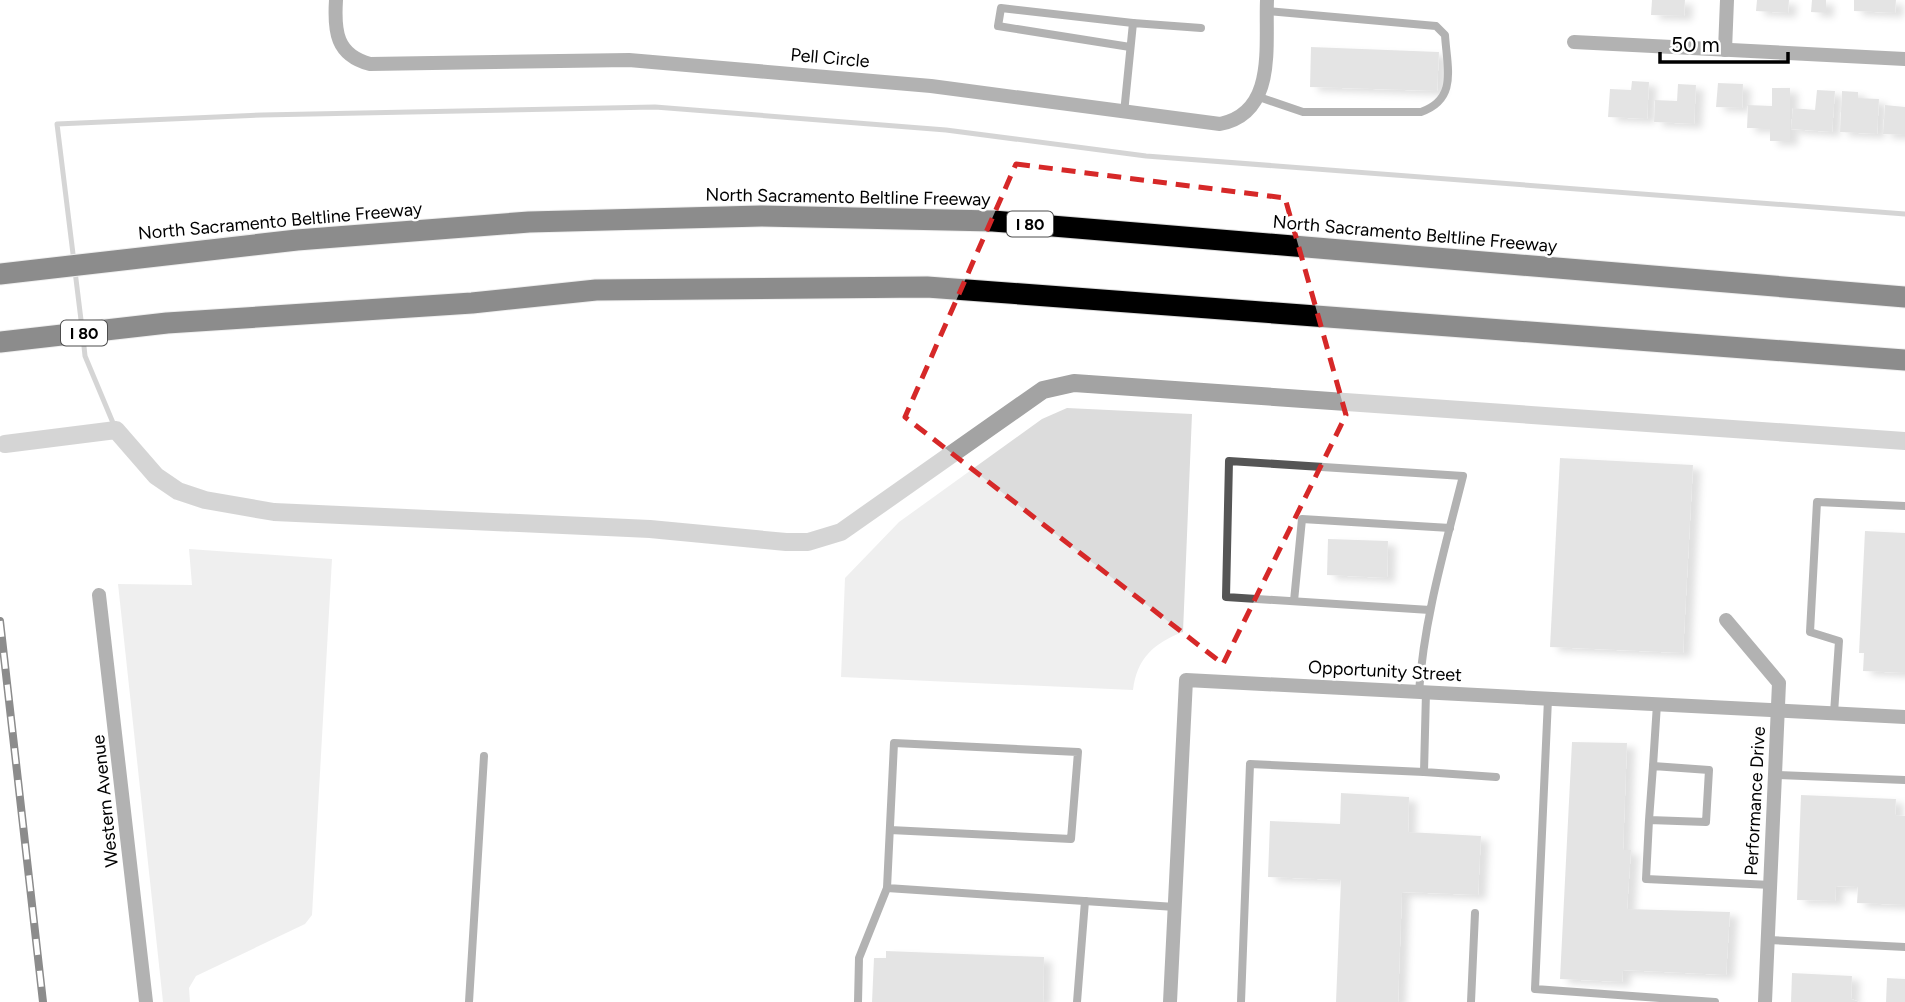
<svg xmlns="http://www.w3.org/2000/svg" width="1905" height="1002" font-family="Figtree,sans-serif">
	<defs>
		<filter id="shadow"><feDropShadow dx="8" dy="4.5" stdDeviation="3.5" flood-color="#0004"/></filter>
	</defs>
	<rect width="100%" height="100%" fill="#fff"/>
	<g fill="#dcdcdc">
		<path d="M 1067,408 L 1192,414 L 1183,632 C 1154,643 1137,658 1133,690 L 841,677 L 845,578 L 899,522 L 1042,419 Z"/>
		<path d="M 189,549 L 332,559 L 312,915 L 305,924 L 196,976 L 189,988 L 190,1002 L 163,1002 L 118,584 L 192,585 Z"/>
	</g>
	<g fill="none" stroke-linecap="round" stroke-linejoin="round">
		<g stroke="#a3a3a3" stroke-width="5">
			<path d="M 74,262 L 57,124 L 262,115 L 655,107 L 946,130 L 1146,156 L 1905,214"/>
			<path d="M 75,271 L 82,328"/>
			<path d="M 83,337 L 85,356 L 116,430"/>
		</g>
		<path stroke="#a3a3a3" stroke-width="18" d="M 5,444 L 116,430 L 156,476 L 178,491 L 205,500 L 274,512 L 650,529 L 786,542 L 808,542 L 841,532 L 1043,390 L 1074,383 L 1905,441"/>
	</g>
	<g fill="#c4c4c4" filter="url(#shadow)">
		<path d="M 1652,0 L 1685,0 L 1684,16 L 1651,15 Z"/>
		<path d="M 1757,0 L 1789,0 L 1788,13 L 1756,11 Z"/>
		<path d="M 1812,0 L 1826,0 L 1826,13 L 1811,12 Z"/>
		<path d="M 1854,0 L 1896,0 L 1895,13 L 1854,11 Z"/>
		<path d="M 1311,47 L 1439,52 L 1437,91 L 1310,87 Z"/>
		<path d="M 1632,81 L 1649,82 L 1647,119 L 1608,117 L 1610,89 L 1631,90 Z"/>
		<path d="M 1718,83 L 1743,84 L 1742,108 L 1716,107 Z"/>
		<path d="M 1678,84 L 1696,85 L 1694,124 L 1654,122 L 1655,100 L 1677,101 Z"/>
		<path d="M 1772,88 L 1790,88 L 1790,141 L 1770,141 L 1770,128 L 1747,128 L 1748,105 L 1772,106 Z"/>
		<path d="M 1817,90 L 1835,91 L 1832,132 L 1791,129 L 1793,108 L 1815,110 Z"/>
		<path d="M 1842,91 L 1858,92 L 1858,98 L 1879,99 L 1877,134 L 1840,132 Z"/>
		<path d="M 1885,105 L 1905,107 L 1905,135 L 1883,134 Z"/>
		<path d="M 1560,458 L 1693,465 L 1683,653 L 1550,647 Z"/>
		<path d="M 1865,531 L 1905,533 L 1905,673 L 1863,671 L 1864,653 L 1859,653 Z"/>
		<path d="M 1328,539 L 1388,541 L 1387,578 L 1327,575 Z"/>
		<path d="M 1572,742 L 1627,743 L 1623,850 L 1631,850 L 1627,909 L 1730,912 L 1726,975 L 1623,970 L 1622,982 L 1560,979 Z"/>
		<path d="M 1341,793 L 1409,797 L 1408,832 L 1481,836 L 1478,895 L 1402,892 L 1398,1002 L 1336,1002 L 1341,880 L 1268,877 L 1270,821 L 1340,824 Z"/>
		<path d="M 1801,795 L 1896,799 L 1895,815 L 1905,816 L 1905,905 L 1857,903 L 1858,887 L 1836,886 L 1835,901 L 1797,900 Z"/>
		<path d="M 886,951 L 1044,957 L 1043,1002 L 872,1002 L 874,958 L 886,958 Z"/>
		<path d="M 1792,973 L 1852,976 L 1851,999 L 1859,1002 L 1791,1002 Z"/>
		<path d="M 1887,978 L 1905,979 L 1905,1002 L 1886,1002 Z"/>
	</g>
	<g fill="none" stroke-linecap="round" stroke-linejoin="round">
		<defs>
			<g id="motorway">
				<path d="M 0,274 L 297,240 L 529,222 L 761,216 L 993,221 L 1905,297"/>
				<path d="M 0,342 L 167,323 L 472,303 L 596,290 L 927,287 L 1905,360"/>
			</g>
		</defs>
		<use href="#motorway" stroke="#dbdbdb" stroke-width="23"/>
		<g stroke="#555" stroke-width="8">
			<path d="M 1130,47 L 998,26 L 1001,8 L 1133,23"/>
			<path d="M 1259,97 L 1303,112 L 1421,112 C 1458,99 1447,68 1445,35 L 1436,26 L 1267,11"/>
			<path d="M 1124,113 L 1133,23 L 1201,28"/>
			<path d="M 1294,601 L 1302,519 L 1450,528"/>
			<path d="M 1419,692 C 1424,618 1445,548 1463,476 L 1229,461 L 1226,597 L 1430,610"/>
			<path d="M 1426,692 L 1424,772 L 1496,777"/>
			<path d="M 1548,699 L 1535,989 L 1715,1002"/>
			<path d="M 1834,713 L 1839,641 L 1810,632 L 1817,502 L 1905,506"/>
			<path d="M 1653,766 L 1657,704"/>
			<path d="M 1776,775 L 1905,780"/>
			<path d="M 1649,820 L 1653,766 L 1709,770 L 1706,822 L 1649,820 L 1646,879 L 1771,885"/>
			<path d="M 890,830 L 1071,839 L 1078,752 L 894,743 L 887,888 L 1175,907"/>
			<path d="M 1768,940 L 1905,947"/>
			<path d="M 469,1002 L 484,756"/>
			<path d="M 858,1002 L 859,958 L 887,888"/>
			<path d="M 1077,1002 L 1085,901"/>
			<path d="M 1241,1002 L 1250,764 L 1424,772"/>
			<path d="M 1471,1002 L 1475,913"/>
		</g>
		<g stroke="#555" stroke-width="14">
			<path d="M 336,0 C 334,31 336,55 370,64 L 629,60 L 931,86 L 1220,124 C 1277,113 1265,45 1267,0"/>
			<path d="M 1574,42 L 1905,59"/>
			<path d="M 1725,50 L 1727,0"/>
			<path d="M 99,595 L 146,1002"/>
			<path d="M 1726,620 L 1779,683 L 1765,1002"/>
			<path d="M 1170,1002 L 1186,680 L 1905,717"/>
		</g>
		<use href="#motorway" stroke="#000" stroke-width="21"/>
		<defs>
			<path id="rail" d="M 0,621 L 43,1002"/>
		</defs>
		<use href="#rail" stroke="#000" stroke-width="8"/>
		<use href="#rail" stroke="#fff" stroke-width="5" stroke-dasharray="16" stroke-linecap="butt"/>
	</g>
	<path d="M0 0H1905V1002H0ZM 1016,164 L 1285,198 L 1346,415 L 1223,664 L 905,417 Z" fill="#fff" fill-opacity=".55" fill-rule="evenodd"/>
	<path fill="none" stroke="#d62828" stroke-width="5" stroke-dasharray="14 9" stroke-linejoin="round" d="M 1016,164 L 1285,198 L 1346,415 L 1223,664 L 905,417 Z"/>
	<g text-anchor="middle" stroke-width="5" stroke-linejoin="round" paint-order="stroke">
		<g fill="#fff" stroke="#4c4c4c" stroke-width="2">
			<rect x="1007" y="211.5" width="46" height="25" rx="5"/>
			<rect x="61" y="320.5" width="46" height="25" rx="5"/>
		</g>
		<g font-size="16" font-weight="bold" fill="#000">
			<text x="1030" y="230">I 80</text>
			<text x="84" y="339">I 80</text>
		</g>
		<g font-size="18" fill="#000" stroke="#fff">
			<text transform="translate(830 58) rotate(5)" y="6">Pell Circle</text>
			<text transform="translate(848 197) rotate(1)" y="6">North Sacramento Beltline Freeway</text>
			<text transform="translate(280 221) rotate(-5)" y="6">North Sacramento Beltline Freeway</text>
			<text transform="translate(1415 234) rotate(5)" y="6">North Sacramento Beltline Freeway</text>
			<text transform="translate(1385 671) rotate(3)" y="6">Opportunity Street</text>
			<text transform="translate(105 801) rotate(-96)" y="6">Western Avenue</text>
			<text transform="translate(1755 801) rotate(-87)" y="6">Performance Drive</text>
		</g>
	</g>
	<path d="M1660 52v10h128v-10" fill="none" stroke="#000000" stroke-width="3.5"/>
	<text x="1671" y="52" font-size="21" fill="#000000" stroke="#ffffff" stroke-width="5" paint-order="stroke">50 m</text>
</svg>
